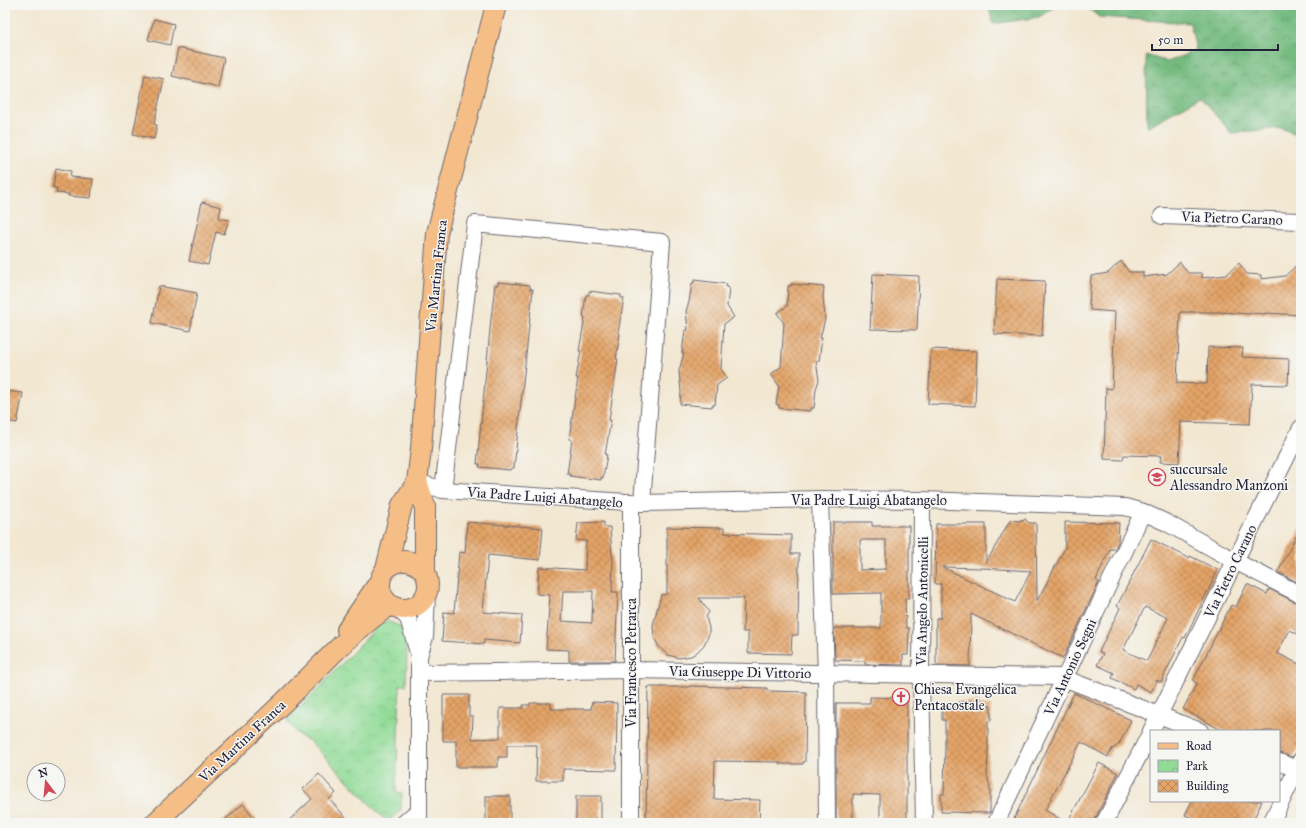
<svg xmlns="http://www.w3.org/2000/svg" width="1306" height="828" font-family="'IM FELL Great Primer',serif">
	<defs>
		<pattern id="forest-crowns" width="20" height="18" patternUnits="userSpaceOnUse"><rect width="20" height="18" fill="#74bb80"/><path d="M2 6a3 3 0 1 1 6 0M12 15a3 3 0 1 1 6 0" fill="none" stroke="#5f986a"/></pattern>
		<pattern id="park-crowns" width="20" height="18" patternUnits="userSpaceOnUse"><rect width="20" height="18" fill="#91db97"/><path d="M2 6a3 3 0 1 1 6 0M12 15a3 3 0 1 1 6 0" fill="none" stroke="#7dbc83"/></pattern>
		<pattern id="building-cross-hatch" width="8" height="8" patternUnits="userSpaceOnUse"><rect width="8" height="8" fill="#e4a467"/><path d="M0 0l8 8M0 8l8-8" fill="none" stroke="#b88556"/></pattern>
	</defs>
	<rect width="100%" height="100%" fill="#f6f6f2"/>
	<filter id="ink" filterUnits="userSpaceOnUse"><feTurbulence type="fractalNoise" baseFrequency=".025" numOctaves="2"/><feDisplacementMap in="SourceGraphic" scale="8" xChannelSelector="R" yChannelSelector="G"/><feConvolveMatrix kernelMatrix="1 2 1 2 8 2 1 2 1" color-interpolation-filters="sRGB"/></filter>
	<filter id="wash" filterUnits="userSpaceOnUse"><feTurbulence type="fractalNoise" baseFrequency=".012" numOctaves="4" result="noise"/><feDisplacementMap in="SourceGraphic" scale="16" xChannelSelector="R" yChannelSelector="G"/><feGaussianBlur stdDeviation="0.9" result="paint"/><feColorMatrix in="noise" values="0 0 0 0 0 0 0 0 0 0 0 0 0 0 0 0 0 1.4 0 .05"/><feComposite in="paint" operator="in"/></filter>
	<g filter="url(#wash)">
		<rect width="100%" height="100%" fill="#f2e7d1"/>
		<g fill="url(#forest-crowns)" stroke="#4b6e5e">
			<path d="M 988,5 L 1058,5 L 1039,17 L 993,24 Z"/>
			<path d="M 1084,5 L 1301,5 L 1301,136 L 1281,128 L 1231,133 L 1200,97 L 1147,127 L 1146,55 L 1168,62 L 1196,50 L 1190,23 L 1099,17 Z"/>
		</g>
		<path fill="url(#park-crowns)" stroke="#5a7e69" d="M 387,621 C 392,623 400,625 403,630 C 409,640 406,673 406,685 L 400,685 L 396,792 L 402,793 L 401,810 L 387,822 L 310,741 L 300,736 L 287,721 L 380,624 Z"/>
		<g id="blocks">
			<g fill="url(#building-cross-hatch)" fill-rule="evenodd">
				<path d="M 154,19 L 174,24 L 170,45 L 148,40 Z"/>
				<path d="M 178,48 L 224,58 L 218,87 L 172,76 Z"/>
				<path d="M 145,75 L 164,79 L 154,124 L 157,125 L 154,139 L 133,134 Z"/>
				<path d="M 56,168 L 71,171 L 70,177 L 93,179 L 91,198 L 68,196 L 69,194 L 56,193 L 57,188 L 53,188 Z"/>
				<path d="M 202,202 L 221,207 L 219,218 L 229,220 L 224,234 L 216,232 L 208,265 L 189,261 Z"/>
				<path d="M 1121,261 L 1129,272 L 1143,272 L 1143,277 L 1167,274 L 1180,262 L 1188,273 L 1202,273 L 1202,278 L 1226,275 L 1239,263 L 1247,274 L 1261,275 L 1261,279 L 1285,276 L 1301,261 L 1301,315 L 1265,313 L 1265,314 L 1250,313 L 1250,314 L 1218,312 L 1180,312 L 1177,383 L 1207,384 L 1208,347 L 1243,348 L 1242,357 L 1289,359 L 1288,385 L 1252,384 L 1250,424 L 1181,422 L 1179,463 L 1160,462 L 1161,456 L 1124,455 L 1123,460 L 1104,459 L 1106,388 L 1112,389 L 1115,312 L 1090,310 L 1090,305 L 1089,305 L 1091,276 L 1108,273 Z"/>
				<path d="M 873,274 L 919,276 L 917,330 L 870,329 Z"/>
				<path d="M 997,279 L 1045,281 L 1042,336 L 994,334 Z"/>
				<path d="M 694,280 L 727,284 L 726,287 L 729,288 L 727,306 L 734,317 L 724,324 L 721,369 L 727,378 L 717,385 L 715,405 L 712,405 L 712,407 L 680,404 L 681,392 L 679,371 L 684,353 L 682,353 L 685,330 L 688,330 L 686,311 L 689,302 L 692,283 L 694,283 Z"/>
				<path d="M 498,282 L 530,285 L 530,289 L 533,289 L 514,468 L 511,468 L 510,470 L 479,467 L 480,464 L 477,464 L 491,319 L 495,285 L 498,285 Z"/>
				<path d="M 791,284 L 824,287 L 823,297 L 825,319 L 820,338 L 822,338 L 819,361 L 816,361 L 819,380 L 816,389 L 814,408 L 811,408 L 811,411 L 779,408 L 779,405 L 776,404 L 779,386 L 771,374 L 781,367 L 784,323 L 777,313 L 787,306 L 788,286 L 791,286 Z"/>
				<path d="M 159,286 L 197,293 L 190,331 L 152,323 Z"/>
				<path d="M 589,291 L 621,295 L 621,298 L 624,298 L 618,333 L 620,333 L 616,359 L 618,359 L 609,420 L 611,420 L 605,455 L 607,455 L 603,478 L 601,477 L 601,480 L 570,476 L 570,474 L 567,474 L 572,440 L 569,439 L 578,378 L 576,378 L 581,351 L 579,351 L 585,317 L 583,317 L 586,295 L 589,295 Z"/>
				<path d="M 931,349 L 977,351 L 975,406 L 928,404 Z"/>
				<path d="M 5,391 L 23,393 L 17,423 L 5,421 Z"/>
				<path d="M 1025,519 L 1029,523 L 1036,523 L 1037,601 L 1065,548 L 1065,522 L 1119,523 L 1118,542 L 1115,549 L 1110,549 L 1096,580 L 1099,582 L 1063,658 L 971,614 L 970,666 L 936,665 L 936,618 L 941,618 L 941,584 L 935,584 L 936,524 L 986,524 L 986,563 L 1009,522 L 1013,520 L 1018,521 ZM 942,567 L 983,568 L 1031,571 L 1015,602 Z"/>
				<path d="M 467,522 L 543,528 L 540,560 L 488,555 L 483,612 L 522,615 L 520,643 L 484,640 L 484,644 L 442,641 L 444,612 L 454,613 L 459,552 L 465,553 Z"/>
				<path d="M 604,522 L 604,527 L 610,527 L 612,556 L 613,556 L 612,592 L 618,592 L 615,661 L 569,661 L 569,650 L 546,649 L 550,595 L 537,594 L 539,567 L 585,570 L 586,541 L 576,540 L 578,523 ZM 563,591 L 593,591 L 592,623 L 561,621 Z"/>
				<path d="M 833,522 L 872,522 L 872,526 L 909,526 L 909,598 L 905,598 L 906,628 L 909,628 L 908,655 L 903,655 L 903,665 L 865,664 L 865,661 L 835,660 L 834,628 L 881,628 L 881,593 L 833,594 ZM 860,540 L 886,540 L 886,569 L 860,570 Z"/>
				<path d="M 667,527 L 724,528 L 724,533 L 791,535 L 791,554 L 799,554 L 798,635 L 792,635 L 791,654 L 748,653 L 748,632 L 743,632 L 744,598 L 699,598 L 709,612 L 706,617 L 709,628 L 709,634 L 704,645 L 696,653 L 691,656 L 679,658 L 668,655 L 659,647 L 654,637 L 653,625 L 661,595 L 667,594 Z"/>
				<path d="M 1301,527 L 1301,584 L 1278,572 Z"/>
				<path d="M 1151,539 L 1189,558 L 1190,556 L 1218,570 L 1185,638 L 1183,637 L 1161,682 L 1157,680 L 1151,692 L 1136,684 L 1134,689 L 1112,678 L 1114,673 L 1097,665 L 1103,654 L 1099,652 L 1120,608 L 1117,606 ZM 1145,607 L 1168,618 L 1147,661 L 1123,650 Z"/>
				<path d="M 1247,584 L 1267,594 L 1269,589 L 1297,603 L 1301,604 L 1301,636 L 1290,630 L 1277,653 L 1301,665 L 1301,744 L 1297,752 L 1292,757 L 1279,753 L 1279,731 L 1223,731 L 1183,709 L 1197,683 L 1193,681 L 1231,605 L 1236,607 Z"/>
				<path d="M 690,686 L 767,688 L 767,691 L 806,692 L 805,762 L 803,762 L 803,764 L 780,764 L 780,762 L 715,761 L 714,799 L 760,800 L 759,823 L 646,823 L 648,687 L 690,687 Z"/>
				<path d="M 1074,693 L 1131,720 L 1119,744 L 1116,747 L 1112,749 L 1108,757 L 1081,742 L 1045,810 L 1067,823 L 1099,763 L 1118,773 L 1093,823 L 1012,823 Z"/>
				<path d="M 443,695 L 469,695 L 469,716 L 473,716 L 472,739 L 500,738 L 500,708 L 523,708 L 523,705 L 530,705 L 530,703 L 551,703 L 551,709 L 591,709 L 592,702 L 617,703 L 616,770 L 563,769 L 563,781 L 536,781 L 537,745 L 507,745 L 507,757 L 498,757 L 498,767 L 456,767 L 456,741 L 443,741 Z"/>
				<path d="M 870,697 L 907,698 L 907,823 L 880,823 L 880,795 L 853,794 L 853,823 L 836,823 L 836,703 L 870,703 Z"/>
				<path d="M 959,702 L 978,702 L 978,705 L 991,706 L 991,721 L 988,721 L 988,753 L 987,775 L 990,787 L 990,813 L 941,812 L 941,794 L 944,794 L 945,745 L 945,720 L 942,720 L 942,705 L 959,705 Z"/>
				<path d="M 319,774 L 336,793 L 329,799 L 351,823 L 286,823 L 312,799 L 303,789 Z"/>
				<rect x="486" y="796" width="24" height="27"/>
				<rect x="576" y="796" width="25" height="27"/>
				<path d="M 1192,801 L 1262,801 L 1252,823 L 1202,823 L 1185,815 Z"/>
				<path d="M 243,804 L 259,823 L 221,823 Z"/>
			</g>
		</g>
	</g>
	<g filter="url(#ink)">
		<use href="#blocks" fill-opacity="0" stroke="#6b6770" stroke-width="1"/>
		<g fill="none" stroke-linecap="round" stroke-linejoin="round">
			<defs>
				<g id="minor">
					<path d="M 1162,216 L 1301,221"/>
					<path d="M 417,482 L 443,490 L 642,503 L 820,499 L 922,500 L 1125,507 L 1143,512 L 1167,523 L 1235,561 L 1301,595"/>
					<path d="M 443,490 L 475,224 L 662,242 L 642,503"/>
					<path d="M 820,499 L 826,673 L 827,823"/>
					<path d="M 922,500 L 921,675 L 924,823"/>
					<path d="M 631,502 L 631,823"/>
					<path d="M 397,608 L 408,618 L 419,656 L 419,823"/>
					<path d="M 419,656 L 425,637 L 427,594"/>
					<path d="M 419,673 L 632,670 L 1061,677 L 1200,731"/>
					<path d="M 1151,731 L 1301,428"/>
					<path d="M 1279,762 L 1301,771"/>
					<path d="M 404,823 L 419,810"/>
					<path d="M 996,823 L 1143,512"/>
					<path d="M 1104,823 L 1151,732"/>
					<path d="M 1271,823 L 1301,760"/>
				</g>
				<g id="major">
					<path d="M 417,482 L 425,506 L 425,572"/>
					<circle cx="404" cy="585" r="24"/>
					<path d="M 386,569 L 402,505 L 417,482 L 421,449 L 437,233 L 496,5"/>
					<path d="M 347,630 L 380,581"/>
					<path d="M 155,823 C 198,782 242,742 285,701 C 319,668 351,632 390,605"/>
				</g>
			</defs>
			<use href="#minor" stroke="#6b6770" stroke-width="18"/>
			<use href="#major" stroke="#6b6770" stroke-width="22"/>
			<use href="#minor" stroke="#fff" stroke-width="16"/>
			<use href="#major" stroke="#f6be87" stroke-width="20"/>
		</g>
	</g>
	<defs>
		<symbol id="school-ring" viewBox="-11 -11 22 22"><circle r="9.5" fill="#f6f6f2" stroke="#d1495b" stroke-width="1.5"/><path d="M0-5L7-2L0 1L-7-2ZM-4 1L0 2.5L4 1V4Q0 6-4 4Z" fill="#d1495b"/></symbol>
		<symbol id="church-ring" viewBox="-11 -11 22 22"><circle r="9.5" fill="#f6f6f2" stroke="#d1495b" stroke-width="1.5"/><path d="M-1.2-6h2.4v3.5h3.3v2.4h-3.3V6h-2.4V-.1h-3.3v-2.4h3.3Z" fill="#d1495b"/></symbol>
	</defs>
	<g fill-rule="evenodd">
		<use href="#school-ring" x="1147" y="467" width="20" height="20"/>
		<use href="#church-ring" x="891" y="687" width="20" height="20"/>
	</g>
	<g text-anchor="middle" stroke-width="3" stroke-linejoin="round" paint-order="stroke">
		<g font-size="14" fill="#22223b" stroke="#f6f6f2">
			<text transform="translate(1232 218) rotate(2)" y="5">Via Pietro Carano</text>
			<text transform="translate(436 276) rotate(-84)" y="5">Via Martina Franca</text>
			<text transform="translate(545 497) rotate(4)" y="5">Via Padre Luigi Abatangelo</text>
			<text x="869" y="505">Via Padre Luigi Abatangelo</text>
			<text transform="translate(1230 571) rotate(-64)" y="5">Via Pietro Carano</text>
			<text transform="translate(922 601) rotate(-89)" y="5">Via Angelo Antonicelli</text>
			<text transform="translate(631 663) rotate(-90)" y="5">Via Francesco Petrarca</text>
			<text transform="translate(1070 667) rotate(-65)" y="5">Via Antonio Segni</text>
			<text transform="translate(740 672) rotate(1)" y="5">Via Giuseppe Di Vittorio</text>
			<text transform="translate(242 741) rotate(-43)" y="5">Via Martina Franca</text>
		</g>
		<g font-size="14" fill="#22223b" stroke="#f6f6f2" text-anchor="start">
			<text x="1170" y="474">succursale<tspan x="1170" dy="16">Alessandro Manzoni</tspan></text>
			<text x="914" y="694">Chiesa Evangelica<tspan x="914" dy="16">Pentacostale</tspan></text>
		</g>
	</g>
	<rect width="1306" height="828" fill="none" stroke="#f6f6f2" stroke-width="20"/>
	<rect x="1150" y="730" width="130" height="72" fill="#f6f6f2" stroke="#a1a1a9"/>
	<rect x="1158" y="743" width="20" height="6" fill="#f6be87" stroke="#a1a1a9"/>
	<text x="1186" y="750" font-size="12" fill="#22223b">Road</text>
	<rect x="1158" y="760" width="20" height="12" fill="url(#park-crowns)" stroke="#a1a1a9"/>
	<text x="1186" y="770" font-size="12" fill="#22223b">Park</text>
	<rect x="1158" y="780" width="20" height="12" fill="url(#building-cross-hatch)" stroke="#a1a1a9"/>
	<text x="1186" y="790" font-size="12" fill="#22223b">Building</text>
	<g transform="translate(46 782) rotate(344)"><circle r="19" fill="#f6f6f2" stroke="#a1a1a9"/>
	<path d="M0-3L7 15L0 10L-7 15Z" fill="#d1495b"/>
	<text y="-6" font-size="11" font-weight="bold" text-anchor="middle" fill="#22223b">N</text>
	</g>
	<path d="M1152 44v6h126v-6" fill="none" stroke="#22223b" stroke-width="2"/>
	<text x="1158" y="44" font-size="12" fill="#22223b" stroke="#f6f6f2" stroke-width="3" paint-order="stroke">50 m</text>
</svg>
